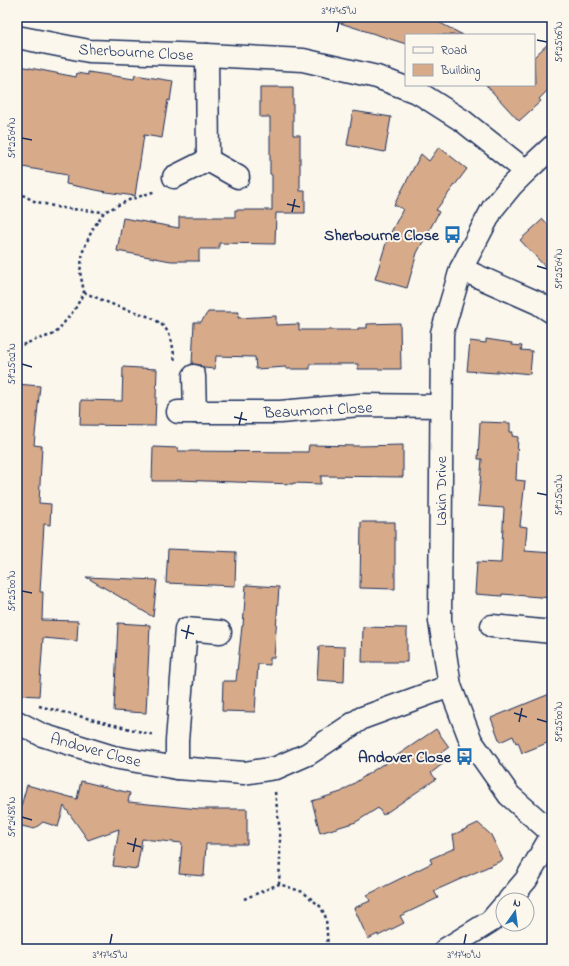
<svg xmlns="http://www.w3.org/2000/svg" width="569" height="966" font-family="'Indie Flower',sans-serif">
	<rect width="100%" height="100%" fill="#fbf7ec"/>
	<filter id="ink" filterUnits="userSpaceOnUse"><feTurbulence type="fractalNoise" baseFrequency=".025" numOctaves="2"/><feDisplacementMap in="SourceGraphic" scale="8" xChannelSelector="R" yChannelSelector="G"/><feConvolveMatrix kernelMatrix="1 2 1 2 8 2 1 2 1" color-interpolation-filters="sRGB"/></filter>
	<g filter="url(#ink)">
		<g fill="#d7aa89" stroke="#1b2f5e">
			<path d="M 334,17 L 429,17 L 463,35 L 406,35 L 406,44 L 334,21 Z"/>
			<path d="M 552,40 L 552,90 L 549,89 L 539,99 L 541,101 L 519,121 L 486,85 L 535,85 L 534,57 Z"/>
			<path d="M 20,66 L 76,77 L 77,73 L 88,75 L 88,72 L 134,79 L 135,75 L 173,81 L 170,101 L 168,100 L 162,138 L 144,135 L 135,196 L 106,192 L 66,184 L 67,175 L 17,166 L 17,84 Z"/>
			<path d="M 260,87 L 293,87 L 293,135 L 300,135 L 300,191 L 305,191 L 305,213 L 276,213 L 275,244 L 219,243 L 219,249 L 199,249 L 199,261 L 171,261 L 117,251 L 123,218 L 179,228 L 179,217 L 235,217 L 235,210 L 272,210 L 272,175 L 270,174 L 270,117 L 260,117 Z"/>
			<path d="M 353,111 L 391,117 L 385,152 L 347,145 Z"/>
			<path d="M 439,147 L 467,169 L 436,210 L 439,212 L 417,253 L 407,288 L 375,279 L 387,240 L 403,209 L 394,205 L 421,154 L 429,161 Z"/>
			<path d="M 543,219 L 552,229 L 552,274 L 520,240 Z"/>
			<path d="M 208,312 L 239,312 L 238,318 L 276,316 L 276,325 L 299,324 L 299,330 L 358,330 L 358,328 L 367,328 L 367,324 L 400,323 L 401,369 L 358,369 L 358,364 L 310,364 L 310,369 L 286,369 L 286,367 L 256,369 L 255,357 L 216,356 L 215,369 L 204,368 L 200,365 L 192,364 L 194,322 L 201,322 Z"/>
			<path d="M 486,339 L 512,343 L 512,345 L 522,346 L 521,350 L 532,351 L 530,374 L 511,372 L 511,373 L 497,371 L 497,373 L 467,371 L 470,341 L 486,343 Z"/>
			<path d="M 123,367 L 157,369 L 155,426 L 80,425 L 81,400 L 122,401 Z"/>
			<path d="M 17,384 L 40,386 L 34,445 L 42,446 L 39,503 L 51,504 L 50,525 L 44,524 L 40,592 L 43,592 L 42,620 L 78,621 L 77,641 L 43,638 L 39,696 L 18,695 L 18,681 L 17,681 Z"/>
			<path d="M 480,422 L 510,423 L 510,432 L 513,432 L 512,436 L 518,437 L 516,480 L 525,481 L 520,526 L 527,527 L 525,551 L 552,553 L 552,598 L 502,594 L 502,596 L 475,594 L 477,562 L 501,563 L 504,508 L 478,506 L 482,459 L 478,459 Z"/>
			<path d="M 309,445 L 357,446 L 403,445 L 403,477 L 321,476 L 321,484 L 293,483 L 293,484 L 177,480 L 177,481 L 152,481 L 153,447 L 178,448 L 178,451 L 308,452 Z"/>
			<path d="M 361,522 L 395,522 L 395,589 L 360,588 Z"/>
			<path d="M 168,549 L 236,552 L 235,586 L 166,583 Z"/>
			<path d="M 86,577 L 157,580 L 153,617 L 120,597 Z"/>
			<path d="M 246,585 L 279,587 L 274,658 L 270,658 L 270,665 L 258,664 L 255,712 L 222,711 L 223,681 L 236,681 L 242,626 L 243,626 Z"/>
			<path d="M 118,623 L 150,625 L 146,713 L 114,711 Z"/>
			<path d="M 363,627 L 407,628 L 407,662 L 362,662 Z"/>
			<path d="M 319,646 L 345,647 L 344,682 L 317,680 Z"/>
			<path d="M 552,693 L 552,741 L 522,753 L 518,742 L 516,743 L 513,736 L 500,742 L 491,718 Z"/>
			<path d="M 436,729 L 449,747 L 438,755 L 444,763 L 431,773 L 436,779 L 383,815 L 378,808 L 356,822 L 320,833 L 312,801 L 341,792 L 383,764 L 383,765 Z"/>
			<path d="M 81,781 L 130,793 L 128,802 L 199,809 L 247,809 L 247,844 L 206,844 L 204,876 L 179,874 L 182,843 L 142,839 L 137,869 L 113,866 L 119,829 L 88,840 L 64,806 L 58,827 L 43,822 L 34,829 L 22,826 L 17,820 L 27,785 L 77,799 Z"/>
			<path d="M 478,823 L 491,835 L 503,860 L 434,891 L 438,898 L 400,916 L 404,923 L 378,936 L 378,934 L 368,939 L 354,908 L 370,901 L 367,895 L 432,863 L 430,859 L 455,848 L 453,835 Z"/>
		</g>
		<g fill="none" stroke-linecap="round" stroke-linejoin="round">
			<defs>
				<g id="minor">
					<path d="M 17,37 L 89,51 L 207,55 L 303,60 L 377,77 L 419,93 L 463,121 L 526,171"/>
					<path d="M 552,147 L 526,171 L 511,186 L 493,208 L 461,269 L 442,333 L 440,621 L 450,686 L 471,741 L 509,795 L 552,833"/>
					<path d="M 208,160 L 238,177"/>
					<path d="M 174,177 L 208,160 L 207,55"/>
					<path d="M 461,269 L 538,303 L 552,312"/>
					<path d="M 194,376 L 195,412"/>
					<path d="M 178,412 L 280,412 L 360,405 L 441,406"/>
					<path d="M 492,626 L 552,632"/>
					<path d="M 17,722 L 42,735 L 113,757 L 177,768 L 244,773 L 276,768 L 308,754 L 362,718 L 450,686"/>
					<path d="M 177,768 L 177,741 L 186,629 L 220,632"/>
					<path d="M 509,900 L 526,880 L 552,835"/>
					<path d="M 446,949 L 491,921 L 503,907"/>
				</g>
			</defs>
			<use href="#minor" stroke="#1b2f5e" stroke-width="25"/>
			<g stroke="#1b2f5e" stroke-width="2.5" stroke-dasharray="3 3" stroke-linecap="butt">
				<path d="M 17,192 L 34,201 L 61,208 L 104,212"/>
				<path d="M 84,292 C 94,297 105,301 116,306 C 131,312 152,314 164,327 C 173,336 173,350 175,362"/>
				<path d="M 17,347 L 35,340 L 55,334 L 75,309 L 84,292 L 80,272 L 83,251 L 92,230 L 104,212 L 129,200 L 156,191"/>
				<path d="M 39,706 L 154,735"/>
				<path d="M 275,792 L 280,832 L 280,859 L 279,884 L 303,892 L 321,907 L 326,918 L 328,949"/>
				<path d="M 244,899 L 279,884"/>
			</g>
			<use href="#minor" stroke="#fbf7ec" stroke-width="22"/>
		</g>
	</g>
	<path fill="none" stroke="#1b2f5e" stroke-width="1.5" d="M 337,32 L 339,22M 537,40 L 547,42M 22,138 L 32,140M 287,204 L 300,207M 292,212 L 295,199M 537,266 L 547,269M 22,364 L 32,367M 234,417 L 247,420M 239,425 L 242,412M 537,493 L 547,495M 22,591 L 32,593M 181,630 L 194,634M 186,639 L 189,625M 514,713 L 527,717M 537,719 L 547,722M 519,722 L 522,708M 22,817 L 32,820M 127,843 L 141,847M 133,852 L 136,838M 110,944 L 112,934M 464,944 L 466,934"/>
	<defs>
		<symbol id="bus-bare" viewBox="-9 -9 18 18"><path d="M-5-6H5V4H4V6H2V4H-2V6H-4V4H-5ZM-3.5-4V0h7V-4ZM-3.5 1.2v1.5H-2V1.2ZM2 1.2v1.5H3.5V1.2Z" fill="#1f6fb2" stroke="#fbf7ec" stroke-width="2.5" paint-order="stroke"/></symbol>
	</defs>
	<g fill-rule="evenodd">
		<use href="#bus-bare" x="440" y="222" width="25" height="25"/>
		<use href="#bus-bare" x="452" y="744" width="25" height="25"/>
	</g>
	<g text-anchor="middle" stroke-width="4" stroke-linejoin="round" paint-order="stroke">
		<g font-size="16" fill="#1b2f5e" stroke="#fbf7ec">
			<text transform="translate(136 51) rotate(3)" y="6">Sherbourne Close</text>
			<text transform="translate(318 409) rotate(-3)" y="6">Beaumont Close</text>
			<text transform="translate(440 491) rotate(-90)" y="6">Lakin Drive</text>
			<text transform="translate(96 749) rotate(15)" y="6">Andover Close</text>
		</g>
		<g font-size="16" font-weight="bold" fill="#1b2f5e" stroke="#fbf7ec" text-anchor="end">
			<text x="439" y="240">Sherbourne Close</text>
			<text x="451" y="762">Andover Close</text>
		</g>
	</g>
	<rect width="569" height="966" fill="none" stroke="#fbf7ec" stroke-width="44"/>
	<rect x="405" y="34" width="130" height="52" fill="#fbf7ec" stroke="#a1a7b3"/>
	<rect x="413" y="47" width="20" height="6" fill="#fbf7ec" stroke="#a1a7b3"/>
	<text x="441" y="54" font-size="12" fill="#1b2f5e">Road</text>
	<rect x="413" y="64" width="20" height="12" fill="#d7aa89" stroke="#a1a7b3"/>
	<text x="441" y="74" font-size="12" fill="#1b2f5e">Building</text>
	<g transform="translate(515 912) rotate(14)"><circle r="19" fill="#fbf7ec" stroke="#a1a7b3"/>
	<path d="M0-3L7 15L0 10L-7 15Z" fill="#1f6fb2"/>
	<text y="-6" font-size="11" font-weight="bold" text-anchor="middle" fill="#1b2f5e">N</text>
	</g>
	<rect x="22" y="22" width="525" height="922" fill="none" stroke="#1b2f5e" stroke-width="1.5"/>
	<g font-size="10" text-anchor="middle" fill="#1b2f5e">
		<text x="339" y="14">3°17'45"W</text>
		<text transform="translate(558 42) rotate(-90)" y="4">51°25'06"N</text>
		<text transform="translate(11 138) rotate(-90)" y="4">51°25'04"N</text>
		<text transform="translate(558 269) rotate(-90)" y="4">51°25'04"N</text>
		<text transform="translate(11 364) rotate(-90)" y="4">51°25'02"N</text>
		<text transform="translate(558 495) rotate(-90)" y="4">51°25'02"N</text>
		<text transform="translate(11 591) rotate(-90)" y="4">51°25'00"N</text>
		<text transform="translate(558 722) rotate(-90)" y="4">51°25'00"N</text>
		<text transform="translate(11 817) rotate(-90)" y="4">51°24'58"N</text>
		<text x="110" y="958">3°17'45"W</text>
		<text x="464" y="958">3°17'40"W</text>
	</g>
</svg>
